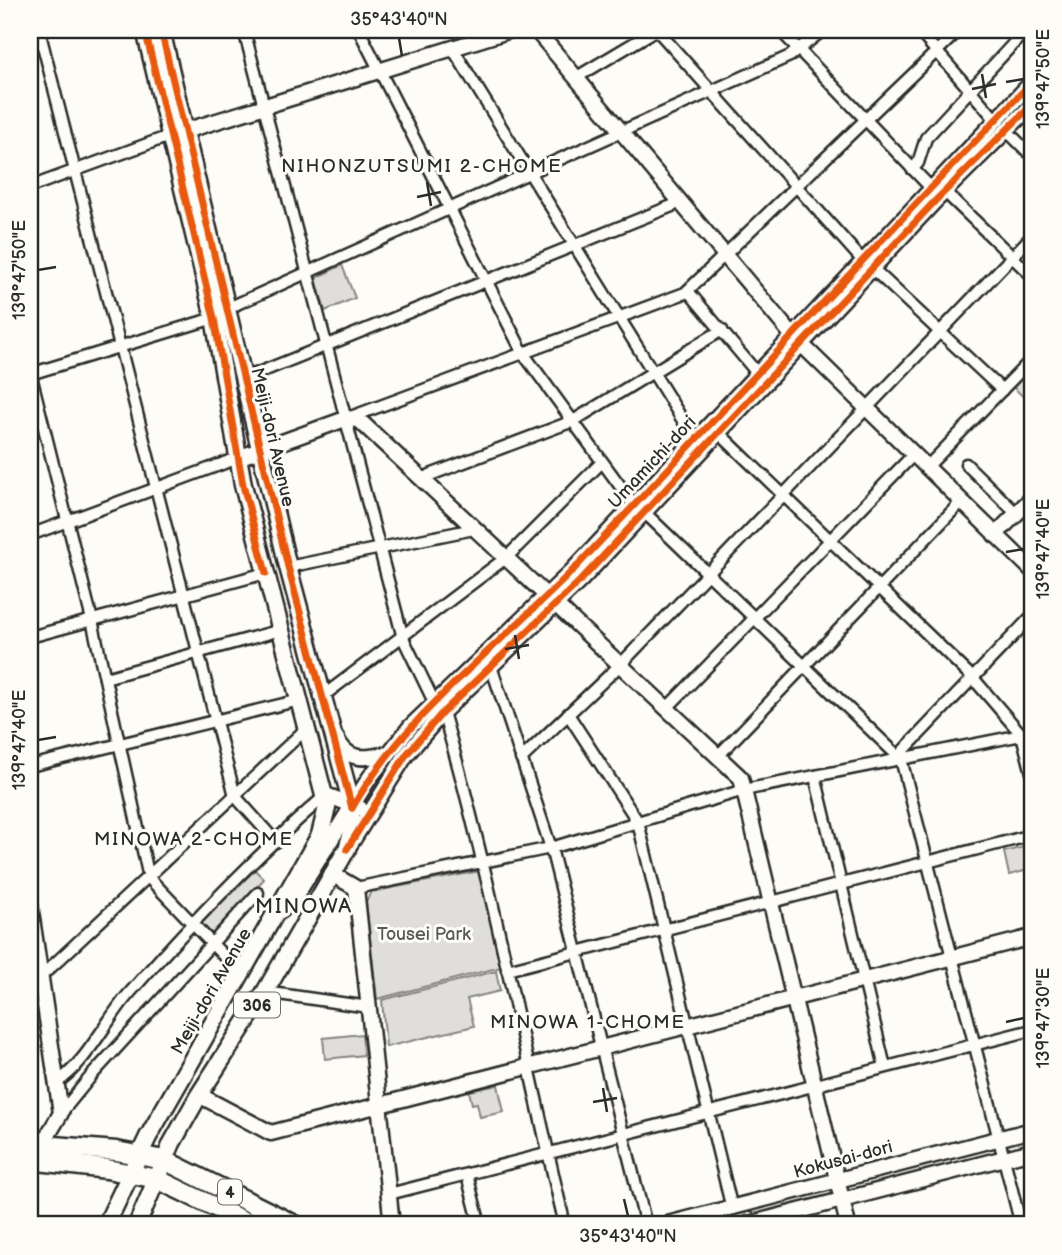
<svg xmlns="http://www.w3.org/2000/svg" width="1062" height="1255" font-family="'Balsamiq Sans',sans-serif">
	<rect width="100%" height="100%" fill="#fdfcf7"/>
	<filter id="ink" filterUnits="userSpaceOnUse"><feTurbulence type="fractalNoise" baseFrequency=".0143" numOctaves="2"/><feDisplacementMap in="SourceGraphic" scale="14" xChannelSelector="R" yChannelSelector="G"/><feConvolveMatrix kernelMatrix="1 2 1 2 8 2 1 2 1" color-interpolation-filters="sRGB"/></filter>
	<g filter="url(#ink)">
		<g fill="#dfdeda" stroke="#858482" stroke-width="2">
			<path d="M 342,265 L 355,298 L 325,311 L 316,278 Z"/>
			<path d="M 1032,367 L 1032,405 L 1013,387 Z"/>
			<path d="M 1032,845 L 1032,869 L 1009,875 L 1004,852 Z"/>
			<path d="M 255,870 L 264,879 L 213,935 L 201,923 Z"/>
			<path d="M 480,871 L 501,967 L 377,999 L 366,902 L 371,892 Z"/>
			<path d="M 496,971 L 500,991 L 467,999 L 474,1026 L 386,1047 L 382,1000 Z"/>
			<path d="M 362,1034 L 364,1055 L 325,1059 L 323,1038 Z"/>
			<path d="M 498,1085 L 504,1112 L 480,1117 L 477,1103 L 472,1104 L 469,1091 Z"/>
		</g>
		<g fill="none" stroke-linecap="round" stroke-linejoin="round">
			<defs>
				<g id="street">
					<path d="M 39,30 L 235,796 L 276,842"/>
					<path d="M 244,30 L 403,638 L 434,702"/>
					<path d="M 359,30 L 523,353 L 634,505"/>
					<path d="M 657,30 L 863,261"/>
					<path d="M 780,30 L 931,188 L 945,192 L 1032,276"/>
					<path d="M 918,30 L 996,120"/>
					<path d="M 453,49 L 695,440"/>
					<path d="M 577,77 L 656,30"/>
					<path d="M 1007,131 L 1032,156"/>
					<path d="M 912,169 L 918,163 L 926,138 L 1026,30"/>
					<path d="M 30,187 L 172,135"/>
					<path d="M 873,269 L 1002,390"/>
					<path d="M 688,291 L 757,373"/>
					<path d="M 30,372 L 92,620 L 149,878 L 242,975"/>
					<path d="M 30,374 L 214,318 L 237,304 L 790,56 L 823,30"/>
					<path d="M 243,379 L 672,206 L 679,201"/>
					<path d="M 348,418 L 685,293 L 959,30"/>
					<path d="M 719,433 L 973,678 L 1022,735 L 1032,773"/>
					<path d="M 966,464 L 1017,514"/>
					<path d="M 926,468 L 1032,359"/>
					<path d="M 425,480 L 430,475 L 573,421 L 722,330"/>
					<path d="M 645,513 L 901,759 L 1021,1225"/>
					<path d="M 30,535 L 238,458"/>
					<path d="M 288,567 L 469,530 L 473,526"/>
					<path d="M 30,637 L 266,573"/>
					<path d="M 491,666 L 551,848 L 646,1225"/>
					<path d="M 105,678 L 281,630"/>
					<path d="M 323,696 L 507,557 L 602,462"/>
					<path d="M 667,708 L 914,454"/>
					<path d="M 443,712 C 492,881 524,1054 565,1225"/>
					<path d="M 568,714 L 638,822 L 732,1209"/>
					<path d="M 718,756 L 961,502"/>
					<path d="M 521,759 L 621,664 L 1032,236"/>
					<path d="M 901,759 L 904,750 L 1032,616"/>
					<path d="M 30,766 L 300,700"/>
					<path d="M 815,776 L 885,1067"/>
					<path d="M 356,888 L 551,848 L 744,790 L 1032,733"/>
					<path d="M 507,970 L 1032,835"/>
					<path d="M 30,980 L 48,970 L 307,728"/>
					<path d="M 265,992 L 369,1007"/>
					<path d="M 57,1082 C 84,1066 106,1021 127,996 C 189,925 255,856 326,795"/>
					<path d="M 61,1113 L 92,1075 L 258,893"/>
					<path d="M 467,1175 L 480,1225"/>
					<path d="M 389,1194 L 1032,1030"/>
				</g>
				<g id="secondary">
					<path d="M 536,30 L 792,335 L 1032,570"/>
					<path d="M 175,134 L 511,30"/>
					<path d="M 238,458 L 348,418 L 360,421 L 741,778 L 848,1225"/>
					<path d="M 995,535 L 1032,498"/>
					<path d="M 336,737 C 347,762 364,759 387,754"/>
					<path d="M 326,795 L 360,808"/>
					<path d="M 351,843 L 406,755 L 443,712 L 580,581 L 935,201 L 1032,105"/>
					<path d="M 332,874 L 356,888 L 392,1225"/>
					<path d="M 30,905 L 61,1113 L 42,1145"/>
					<path d="M 281,911 L 296,896 L 370,777 L 411,726 L 572,571 L 1032,82"/>
					<path d="M 199,1095 L 271,1133 L 1032,937"/>
					<path d="M 664,1225 L 1032,1130"/>
					<path d="M 745,1225 L 1032,1151"/>
				</g>
				<g id="primary">
					<path d="M 106,1225 L 148,1137 L 320,835 L 327,807 L 243,485 L 214,318 L 145,30"/>
					<path d="M 137,1225 L 172,1143 L 199,1095 L 265,992 L 347,849 L 353,829 L 348,790 L 288,567 L 161,30"/>
				</g>
				<g id="highway">
					<path d="M 30,1144 L 116,1151 L 164,1160 L 295,1225"/>
					<path d="M 30,1160 L 107,1169 L 157,1179 L 252,1225"/>
				</g>
			</defs>
			<use href="#street" stroke="#2b2b2b" stroke-width="15"/>
			<use href="#secondary" stroke="#2b2b2b" stroke-width="19"/>
			<use href="#primary" stroke="#2b2b2b" stroke-width="21"/>
			<use href="#highway" stroke="#2b2b2b" stroke-width="23"/>
			<use href="#street" stroke="#fdfcf7" stroke-width="10"/>
			<use href="#secondary" stroke="#fdfcf7" stroke-width="14"/>
			<use href="#primary" stroke="#fdfcf7" stroke-width="16"/>
			<use href="#highway" stroke="#fdfcf7" stroke-width="18"/>
			<defs>
				<g id="cycleway">
					<path d="M 145,30 L 214,318 L 243,485 L 266,573"/>
					<path d="M 161,30 L 288,567 L 352,808"/>
					<path d="M 352,808 C 408,711 499,647 575,568 C 728,407 877,242 1032,82"/>
					<path d="M 347,849 L 406,755 L 443,712 L 580,581 L 935,201 L 1032,105"/>
				</g>
			</defs>
			<use href="#cycleway" stroke="#fdfcf7" stroke-width="11"/>
			<use href="#cycleway" stroke="#e8590c" stroke-width="7"/>
		</g>
	</g>
	<path fill="none" stroke="#2b2b2b" stroke-width="2.5" d="M 399,38 L 402,56M 982,74 L 986,98M 1006,82 L 1024,79M 972,89 L 996,84M 427,182 L 431,206M 417,197 L 441,192M 38,270 L 56,267M 1006,552 L 1024,549M 515,635 L 519,659M 505,649 L 529,645M 38,740 L 56,737M 1006,1022 L 1024,1018M 603,1088 L 607,1112M 593,1102 L 617,1098M 624,1199 L 628,1216"/>
	<g text-anchor="middle" stroke-width="6" stroke-linejoin="round" paint-order="stroke">
		<g fill="#fdfcf7" stroke="#6a6a68" stroke-width="2">
			<rect x="234" y="992.5" width="46" height="25" rx="5"/>
			<rect x="218" y="1179.5" width="24" height="25" rx="5"/>
		</g>
		<g font-size="16" font-weight="bold" fill="#2b2b2b">
			<text x="257" y="1011">306</text>
			<text x="230" y="1198">4</text>
		</g>
		<g font-size="18" fill="#2b2b2b" stroke="#fdfcf7">
			<text transform="translate(273 437) rotate(77)" y="6">Meiji-dori Avenue</text>
			<text transform="translate(652 462) rotate(-47)" y="6">Umamichi-dori</text>
			<text transform="translate(211 991) rotate(-60)" y="6">Meiji-dori Avenue</text>
			<text transform="translate(843 1159) rotate(-15)" y="6">Kokusai-dori</text>
		</g>
		<g font-size="18" fill="#585857" stroke="#fdfcf7">
			<text x="424" y="940">Tousei Park</text>
		</g>
		<g font-size="19" letter-spacing="2" fill="#2b2b2b" stroke="#fdfcf7">
			<text x="422" y="172">NIHONZUTSUMI 2-CHOME</text>
			<text x="194" y="845">MINOWA 2-CHOME</text>
			<text x="588" y="1028">MINOWA 1-CHOME</text>
		</g>
		<g font-size="21" letter-spacing="2" fill="#2b2b2b" stroke="#fdfcf7">
			<text x="304" y="913">MINOWA</text>
		</g>
	</g>
	<rect width="1062" height="1255" fill="none" stroke="#fdfcf7" stroke-width="77"/>
	<rect x="38" y="38" width="986" height="1178" fill="none" stroke="#2b2b2b" stroke-width="2.5"/>
	<g font-size="18" text-anchor="middle" fill="#2b2b2b">
		<text x="399" y="25">35°43'40"N</text>
		<text transform="translate(1043 79) rotate(-90)" y="6">139°47'50"E</text>
		<text transform="translate(19 270) rotate(-90)" y="6">139°47'50"E</text>
		<text transform="translate(1043 549) rotate(-90)" y="6">139°47'40"E</text>
		<text transform="translate(19 740) rotate(-90)" y="6">139°47'40"E</text>
		<text transform="translate(1043 1018) rotate(-90)" y="6">139°47'30"E</text>
		<text x="628" y="1242">35°43'40"N</text>
	</g>
</svg>
